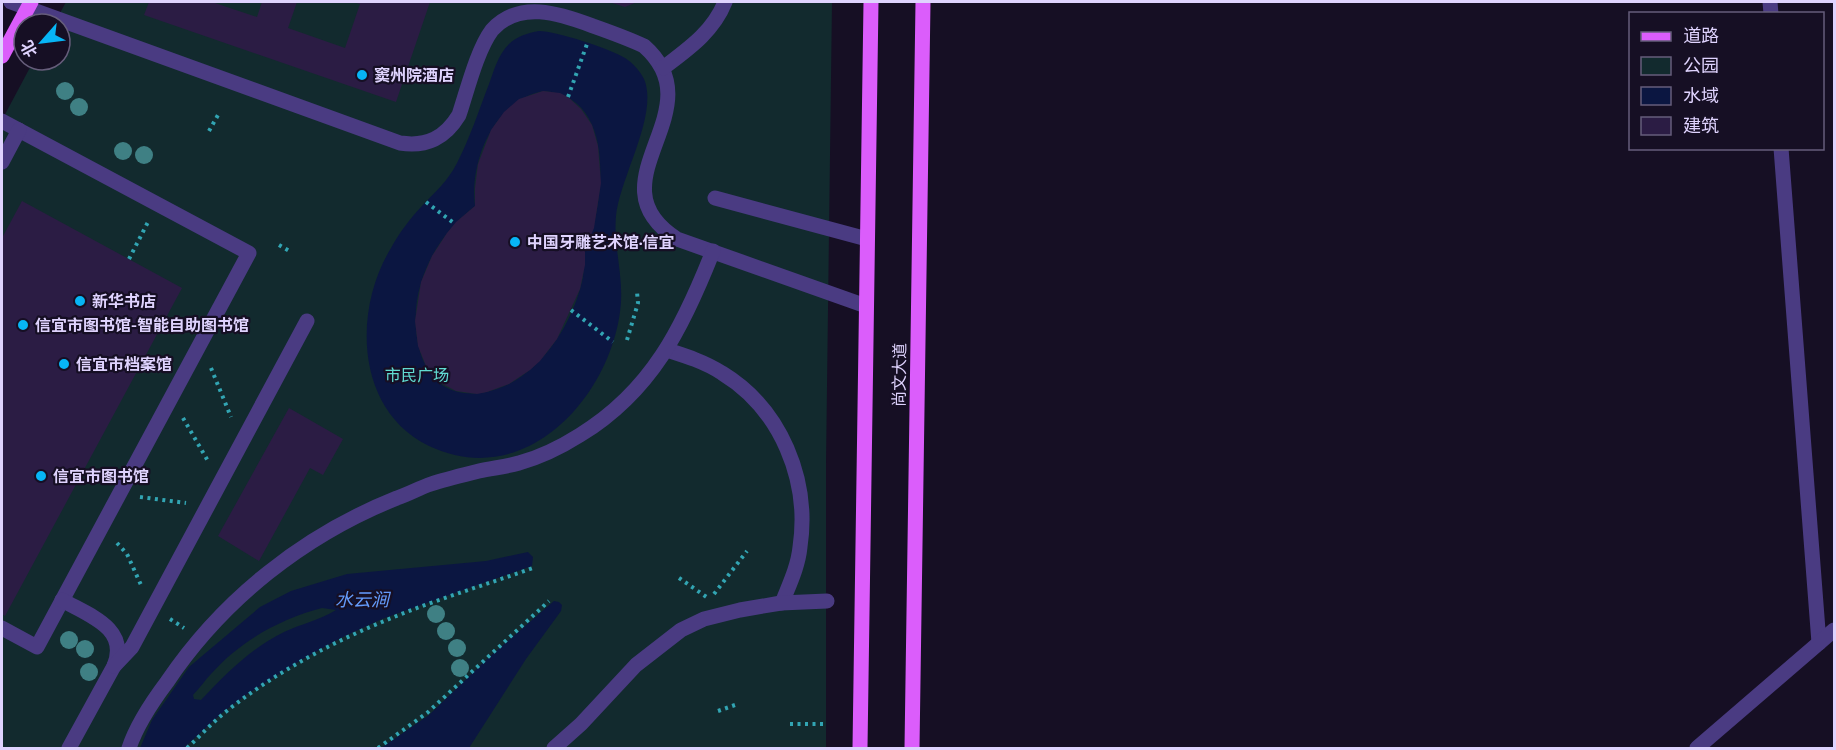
<svg xmlns="http://www.w3.org/2000/svg" width="1836" height="750" font-family="Karla,'Noto Sans SC',sans-serif">
	<rect width="100%" height="100%" fill="#160f24"/>
	<path fill="#122a2e" d="M 66,2 L 832,2 L 826,463 L 826,748 L 2,748 L 2,120 L 34,60 L 60,60 L 60,24 L 54,24 Z"/>
	<g fill="#0b1641" fill-rule="evenodd">
		<path d="M 539,31 C 556,31 611,49 625,58 C 633,63 640,71 644,79 C 659,114 620,177 616,216 C 613,248 625,279 620,312 C 608,400 524,491 429,446 C 355,410 353,310 391,248 C 399,233 410,219 421,207 C 435,192 448,181 457,163 C 470,138 479,110 489,84 C 494,70 498,55 509,44 C 517,36 528,33 539,31 ZM 544,91 C 609,96 605,178 594,224 C 592,233 587,241 585,250 C 582,260 585,271 582,282 C 570,330 534,386 480,393 C 418,401 407,327 421,283 C 430,252 450,225 475,206 C 469,161 495,99 544,91 Z"/>
		<path d="M 528,552 L 533,557 L 532,566 L 382,619 L 341,638 L 303,659 L 246,695 L 222,713 L 184,748 L 140,748 L 152,720 L 189,667 L 260,607 L 291,591 L 347,574 L 486,561 ZM 322,608 L 336,610 C 320,620 301,624 284,632 C 250,649 227,673 201,700 L 194,699 L 193,695 C 200,688 205,680 211,674 C 240,641 280,619 322,608 Z"/>
		<path d="M 554,601 L 559,602 L 562,605 L 561,611 L 526,659 L 469,748 L 381,748 L 429,715 L 487,659 Z"/>
	</g>
	<g fill="#2b1c44">
		<path d="M 149,2 L 212,2 L 257,17 L 262,2 L 297,2 L 288,28 L 345,48 L 360,4 L 353,2 L 430,2 L 396,102 L 144,15 Z"/>
		<path d="M 609,2 L 637,2 L 625,7 Z"/>
		<path d="M 543,91 L 560,93 L 568,97 L 581,109 L 592,125 L 598,146 L 601,183 L 594,228 L 585,250 L 585,265 L 580,289 L 557,339 L 540,361 L 530,370 L 509,384 L 487,392 L 477,394 L 456,391 L 439,382 L 432,375 L 426,366 L 418,346 L 415,321 L 421,282 L 432,256 L 447,233 L 456,222 L 475,206 L 475,188 L 478,164 L 491,130 L 504,112 L 519,99 Z"/>
		<path d="M 22,201 L 182,288 L 5,616 L 2,614 L 2,238 Z"/>
		<path d="M 289,408 L 343,439 L 323,475 L 310,468 L 259,561 L 218,536 Z"/>
	</g>
	<g fill="none" stroke-linecap="round" stroke-linejoin="round">
		<g stroke="#32a5b3" stroke-width="4" stroke-dasharray="3 4.5" stroke-linecap="butt">
			<path d="M 568,97 L 587,44"/>
			<path d="M 209,131 L 218,115"/>
			<path d="M 426,202 L 455,224"/>
			<path d="M 279,245 L 291,252"/>
			<path d="M 129,259 L 148,222"/>
			<path d="M 571,310 L 613,342"/>
			<path d="M 627,340 L 638,303 L 637,292"/>
			<path d="M 211,368 L 231,417"/>
			<path d="M 183,418 L 208,461"/>
			<path d="M 140,497 L 186,503"/>
			<path d="M 117,543 L 127,554 L 141,585"/>
			<path d="M 679,578 L 708,598"/>
			<path d="M 714,594 L 747,551"/>
			<path d="M 170,619 L 184,628"/>
			<path d="M 718,711 L 735,705"/>
			<path d="M 790,724 L 826,724"/>
			<path d="M 187,748 C 199,737 211,724 223,714 C 270,676 326,645 382,622 C 431,601 482,586 533,568"/>
			<path d="M 378,748 L 427,713 L 549,601"/>
		</g>
		<g stroke="#4a3b82" stroke-width="15">
			<path d="M 11,2 L 400,143 C 427,147 445,138 459,115 C 467,91 477,50 492,30 C 519,0 559,13 593,26 C 610,32 627,38 644,46 C 718,111 588,182 677,239 L 866,306"/>
			<path d="M 1770,2 L 1771,14"/>
			<path d="M 663,68 C 688,49 713,32 725,2"/>
			<path d="M 2,121 L 249,253 L 37,647 L 2,628"/>
			<path d="M 1781,148 L 1819,643"/>
			<path d="M 2,162 L 19,130"/>
			<path d="M 715,198 L 867,239"/>
			<path d="M 667,350 C 686,356 705,362 722,373 C 781,409 810,480 800,547 C 798,567 789,585 782,603"/>
			<path d="M 62,600 C 88,615 130,628 114,666 L 69,748"/>
			<path d="M 114,666 L 132,647 L 307,321"/>
			<path d="M 129,748 C 137,724 152,702 167,682 C 223,599 304,535 397,498 C 409,494 419,488 431,484 C 446,479 463,475 479,471 C 492,468 506,467 519,463 C 541,457 561,447 580,435 C 652,391 683,327 713,251"/>
			<path d="M 554,748 L 581,724 L 636,665 L 681,630 L 704,619 L 740,610 L 781,603 L 827,601"/>
			<path d="M 1697,748 L 1834,630"/>
		</g>
		<g stroke="#db5dfb" stroke-width="15">
			<path d="M 2,56 L 31,2"/>
			<path d="M 860,748 L 871,2"/>
			<path d="M 912,748 L 923,2"/>
		</g>
	</g>
	<g fill="#3f8084">
		<circle cx="65" cy="91" r="9"/>
		<circle cx="79" cy="107" r="9"/>
		<circle cx="123" cy="151" r="9"/>
		<circle cx="144" cy="155" r="9"/>
		<circle cx="436" cy="614" r="9"/>
		<circle cx="446" cy="631" r="9"/>
		<circle cx="69" cy="640" r="9"/>
		<circle cx="457" cy="648" r="9"/>
		<circle cx="85" cy="649" r="9"/>
		<circle cx="460" cy="668" r="9"/>
		<circle cx="89" cy="672" r="9"/>
	</g>
	<g fill="#07b5f6" stroke="#160f24" stroke-width="2">
		<circle cx="362" cy="75" r="6"/>
		<circle cx="515" cy="242" r="6"/>
		<circle cx="80" cy="301" r="6"/>
		<circle cx="23" cy="325" r="6"/>
		<circle cx="64" cy="364" r="6"/>
		<circle cx="41" cy="476" r="6"/>
	</g>
	<g text-anchor="middle" stroke-width="4.5" stroke-linejoin="round" paint-order="stroke">
		<g font-size="16" font-weight="bold" fill="#dfd3fe" stroke="#160f24" text-anchor="start">
			<text x="374" y="81">窦州院酒店</text>
			<text x="527" y="248">中国牙雕艺术馆·信宜</text>
			<text x="92" y="307">新华书店</text>
			<text x="35" y="331">信宜市图书馆-智能自助图书馆</text>
			<text x="76" y="370">信宜市档案馆</text>
			<text x="53" y="482">信宜市图书馆</text>
		</g>
		<g font-size="16" fill="#61dcd2" stroke="#160f24">
			<text x="417" y="381">市民广场</text>
		</g>
		<g font-size="16" fill="#dfd3fe" stroke="#160f24">
			<text transform="translate(899 375) rotate(-89)" y="6">尚文大道</text>
		</g>
		<g font-size="18" font-style="italic" fill="#649bfb" stroke="#160f24">
			<text x="362" y="606">水云涧</text>
		</g>
	</g>
	<rect width="1836" height="750" fill="none" stroke="#dfd3fe" stroke-width="6"/>
	<rect x="1629" y="12" width="195" height="138" fill="#160f24" stroke="#665d7b" stroke-width="1.5"/>
	<rect x="1641" y="32" width="30" height="9" fill="#db5dfb" stroke="#665d7b" stroke-width="1.5"/>
	<text x="1683" y="42" font-size="18" fill="#dfd3fe">道路</text>
	<rect x="1641" y="57" width="30" height="18" fill="#122a2e" stroke="#665d7b" stroke-width="1.5"/>
	<text x="1683" y="72" font-size="18" fill="#dfd3fe">公园</text>
	<rect x="1641" y="87" width="30" height="18" fill="#0b1641" stroke="#665d7b" stroke-width="1.5"/>
	<text x="1683" y="102" font-size="18" fill="#dfd3fe">水域</text>
	<rect x="1641" y="117" width="30" height="18" fill="#2b1c44" stroke="#665d7b" stroke-width="1.5"/>
	<text x="1683" y="132" font-size="18" fill="#dfd3fe">建筑</text>
	<g transform="translate(42 42) rotate(242)"><circle r="28" fill="#160f24" stroke="#665d7b" stroke-width="1.5"/>
	<path d="M0-4.5L10 22L0 15L-10 22Z" fill="#07b5f6"/>
	<text y="-9" font-size="16" font-weight="bold" text-anchor="middle" fill="#dfd3fe">北</text>
	</g>
</svg>
